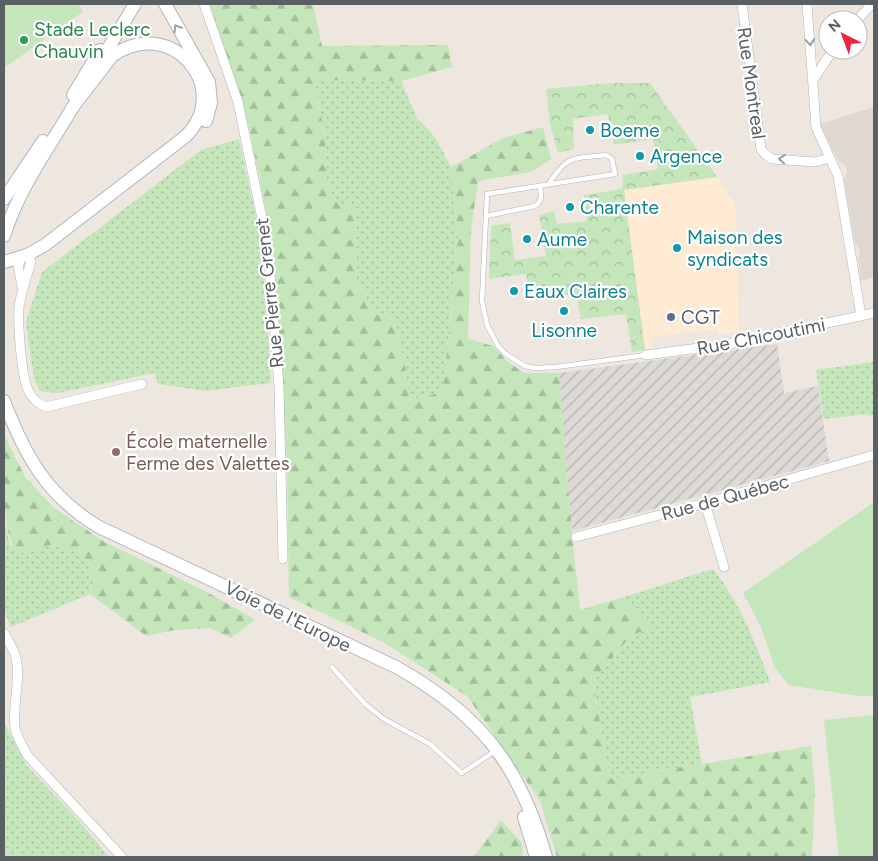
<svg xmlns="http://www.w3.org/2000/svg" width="878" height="861" font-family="Figtree,sans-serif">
	<defs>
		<pattern id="industrial-furrows" width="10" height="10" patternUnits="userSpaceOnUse" patternTransform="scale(1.25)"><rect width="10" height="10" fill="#ddd9d5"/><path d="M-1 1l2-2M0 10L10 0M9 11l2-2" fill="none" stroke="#b6b3b0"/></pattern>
		<pattern id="grass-dots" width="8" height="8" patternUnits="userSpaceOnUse" patternTransform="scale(1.25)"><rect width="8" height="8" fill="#c5e6bb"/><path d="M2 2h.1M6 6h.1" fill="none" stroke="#a3be9b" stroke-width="1.8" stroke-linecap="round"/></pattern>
		<pattern id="forest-firs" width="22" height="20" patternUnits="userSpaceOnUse" patternTransform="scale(1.25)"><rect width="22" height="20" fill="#c5e6bb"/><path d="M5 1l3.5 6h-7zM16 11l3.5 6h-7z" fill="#a3be9b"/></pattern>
		<pattern id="park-crowns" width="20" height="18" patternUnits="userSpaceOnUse" patternTransform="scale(1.25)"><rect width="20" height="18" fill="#c5e6bb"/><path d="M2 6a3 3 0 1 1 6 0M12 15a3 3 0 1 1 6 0" fill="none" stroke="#a3be9b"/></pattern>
	</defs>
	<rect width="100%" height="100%" fill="#ede7e0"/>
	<path fill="#ffebd3" d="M 717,177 L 735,204 L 739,332 L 718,334 L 717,329 L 651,337 L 652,349 L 645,350 L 624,190 Z"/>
	<path fill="url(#industrial-furrows)" d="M 777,344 L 784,393 L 818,386 L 829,461 L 572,531 L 559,373 Z"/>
	<path fill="#dfd8d1" d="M 874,107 L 874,277 L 861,281 L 858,258 L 860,254 L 858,245 L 855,243 L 844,180 L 847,173 L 845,165 L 839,162 L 820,124 Z"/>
	<g fill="url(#grass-dots)">
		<path d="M 314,80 L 401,81 L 417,118 L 435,137 L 451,167 L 458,237 L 443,392 L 409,400 L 405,364 L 394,321 L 372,307 L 357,281 L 355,209 L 338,204 L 327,185 L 325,135 Z"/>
		<path d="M 239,139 L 262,245 L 271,383 L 205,391 L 158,384 L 154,373 L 58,393 L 40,391 L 34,379 L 26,322 L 42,272 L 201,150 Z"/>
		<path d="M 874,362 L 874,415 L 869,416 L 868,414 L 824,419 L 816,370 Z"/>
		<path d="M 4,518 L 10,545 L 24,553 L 49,545 L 79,552 L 92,567 L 90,594 L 11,627 L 4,611 Z"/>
		<path d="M 713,569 C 741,604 754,640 770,682 L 690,697 L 702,764 L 610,779 L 593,682 L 631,635 L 649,629 L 624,597 Z"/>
		<path d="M 4,722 L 27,766 L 80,822 L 109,857 L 4,857 Z"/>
	</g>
	<g fill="url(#forest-firs)">
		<path d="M 210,4 L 313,4 L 322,46 L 448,45 L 452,67 L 401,81 L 314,80 L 325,135 L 327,185 L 338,204 L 355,209 L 357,281 L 372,307 L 394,321 L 405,364 L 409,400 L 443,392 L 458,237 L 451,167 L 503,138 L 543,127 L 551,159 L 531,172 L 478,181 L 471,230 L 468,339 L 493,346 L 507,361 L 524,373 L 559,373 L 572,533 L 580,610 L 624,597 L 650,629 L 631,635 L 593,682 L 610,779 L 811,746 L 815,787 L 812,857 L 557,857 L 540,801 L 467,696 L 383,642 L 289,597 L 287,476 L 274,249 L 249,127 Z"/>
		<path d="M 4,434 L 25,477 L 53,507 L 103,541 L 205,591 L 254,619 L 254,621 L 231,638 L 210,628 L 175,630 L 146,636 L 90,594 L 92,567 L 79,552 L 49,545 L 24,553 L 16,552 C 0,530 4,464 4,434 Z"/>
		<path d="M 501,820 L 522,843 L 523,857 L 474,857 Z"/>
	</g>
	<path fill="url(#park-crowns)" d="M 611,83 L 650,83 L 717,177 L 624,190 L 645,350 L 632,352 L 626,314 L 581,319 L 576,294 L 531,300 L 526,274 L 489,279 L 491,226 L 510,223 L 515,260 L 546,256 L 539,215 L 554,211 L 557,224 L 587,221 L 584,195 L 622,189 L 623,175 L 658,169 L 653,139 L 614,145 L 608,114 L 573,119 L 574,149 L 558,153 L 550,124 L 546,89 Z"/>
	<g fill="#c5e6bb">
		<path d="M 4,4 L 78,4 L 83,12 L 4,68 Z"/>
		<path d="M 874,502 L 874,696 L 858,696 L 789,685 L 775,668 L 761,627 L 743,593 Z"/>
		<path d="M 874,715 L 874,857 L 839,857 L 824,720 Z"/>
	</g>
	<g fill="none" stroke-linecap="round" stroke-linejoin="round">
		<defs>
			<g id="lane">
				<path d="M 548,185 C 568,154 572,159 606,155 L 612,159 L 615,174 L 487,194 L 482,301 L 487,325 L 498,346 L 506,354 L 525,366 L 535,368 L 556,367 L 646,355"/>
				<path d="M 486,216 L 535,206 C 543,201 541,194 540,186"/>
				<path d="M 332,667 L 365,704 L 384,719 L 430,744 L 462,773 L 495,751"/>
			</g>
			<g id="street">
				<path d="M 204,4 L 238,102 L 268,248 L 279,386 L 283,559"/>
				<path d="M 742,4 L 761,149 L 765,154 L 772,159 L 815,162 L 830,158"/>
				<path d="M 807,4 L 816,127 L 838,176 L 861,316"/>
				<path d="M 857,20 L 872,4"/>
				<path d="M 813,80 L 833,50"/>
				<path d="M 27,255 L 31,261 C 27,276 21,292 19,307 C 18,325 21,377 29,392 C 33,400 39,404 46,407 L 142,384"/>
				<path d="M 22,257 L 18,266 L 22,286"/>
				<path d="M 646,355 L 729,344 L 874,313"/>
				<path d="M 705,503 L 724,567"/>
				<path d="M 576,537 L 705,503 L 874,455"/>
				<path d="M 4,633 C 8,640 12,647 15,654 C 22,678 12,704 15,728 C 17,738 23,747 28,756 L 122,857"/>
			</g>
			<g id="secondary">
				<path d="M 165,4 L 209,82 L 211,103 L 206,121"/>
				<path d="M 100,62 L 135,4"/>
				<path d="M 73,95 L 100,50"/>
				<path d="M 4,199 L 43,141"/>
				<path d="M 4,236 C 19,188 50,146 76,102"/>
				<path d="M 4,262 L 27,255 L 45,245 L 186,136 C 234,87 170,14 112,56 L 72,108"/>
				<path d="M 4,401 C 25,456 47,496 99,527 L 396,667 C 480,714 520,765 546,857"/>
				<path d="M 524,817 L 536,857"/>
			</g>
		</defs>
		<use href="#lane" stroke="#b1b5b9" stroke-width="5.5"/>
		<use href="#street" stroke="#b1b5b9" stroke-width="10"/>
		<use href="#secondary" stroke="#b0b6b9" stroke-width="14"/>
		<use href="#lane" stroke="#fff" stroke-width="4.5"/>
		<use href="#street" stroke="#fff" stroke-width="9"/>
		<use href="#secondary" stroke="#fff" stroke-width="12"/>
	</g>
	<defs><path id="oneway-chevron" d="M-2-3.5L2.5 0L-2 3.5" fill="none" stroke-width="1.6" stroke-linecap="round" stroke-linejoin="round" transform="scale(1.25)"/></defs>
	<g stroke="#9b9fa1">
		<use href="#oneway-chevron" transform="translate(177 28) rotate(-121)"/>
		<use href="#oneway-chevron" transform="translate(810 42) rotate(85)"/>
		<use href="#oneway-chevron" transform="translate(782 159) rotate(-175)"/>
	</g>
	<circle fill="#2e9e5b" stroke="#fff" stroke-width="2" cx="24" cy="40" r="5"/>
	<g fill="#0f9aa8" stroke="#fff" stroke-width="2">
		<circle cx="590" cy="130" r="5"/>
		<circle cx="640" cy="156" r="5"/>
		<circle cx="570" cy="207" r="5"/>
		<circle cx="527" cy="239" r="5"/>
		<circle cx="677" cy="248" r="5"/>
		<circle cx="514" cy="291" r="5"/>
		<circle cx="564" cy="311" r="5"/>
	</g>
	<circle fill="#5c6f8a" stroke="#fff" stroke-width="2" cx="671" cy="317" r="5"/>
	<circle fill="#8d6e63" stroke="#fff" stroke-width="2" cx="116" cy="452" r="5"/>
	<g text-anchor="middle" stroke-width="4.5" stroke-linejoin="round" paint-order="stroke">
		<g font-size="19" fill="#27864d" stroke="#fff" text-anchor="start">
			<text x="34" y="36">Stade Leclerc<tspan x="34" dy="22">Chauvin</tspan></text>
		</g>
		<g font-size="19" fill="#595f62" stroke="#fff">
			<text transform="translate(752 83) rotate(82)" y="7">Rue Montreal</text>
			<text transform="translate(269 293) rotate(-96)" y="7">Rue Pierre Grenet</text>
			<text transform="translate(761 336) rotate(-11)" y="7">Rue Chicoutimi</text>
			<text transform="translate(725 497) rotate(-15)" y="7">Rue de Québec</text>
			<text transform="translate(288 616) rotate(26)" y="7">Voie de l'Europe</text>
		</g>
		<g font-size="19" fill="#0d838f" stroke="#fff" text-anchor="start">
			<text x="600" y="137">Boeme</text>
			<text x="650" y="163">Argence</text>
			<text x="580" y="214">Charente</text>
			<text x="687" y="244">Maison des<tspan x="687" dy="22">syndicats</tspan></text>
			<text x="537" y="246">Aume</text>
			<text x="524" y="298">Eaux Claires</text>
			<text x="564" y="337" text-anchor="middle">Lisonne</text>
		</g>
		<g font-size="19" fill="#4e5e75" stroke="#fff" text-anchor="start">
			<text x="681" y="324">CGT</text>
		</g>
		<g font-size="19" fill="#785e54" stroke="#fff" text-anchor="start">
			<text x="126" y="448">École maternelle<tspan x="126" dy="22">Ferme des Valettes</tspan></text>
		</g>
	</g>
	<rect width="878" height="861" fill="none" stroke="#595f62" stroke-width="10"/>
	<g transform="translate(843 35) rotate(318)"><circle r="24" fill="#ffffff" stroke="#bdbfc0"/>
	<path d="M0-4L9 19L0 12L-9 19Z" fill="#ee2541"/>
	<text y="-8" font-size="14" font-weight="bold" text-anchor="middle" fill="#595f62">N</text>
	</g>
</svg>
